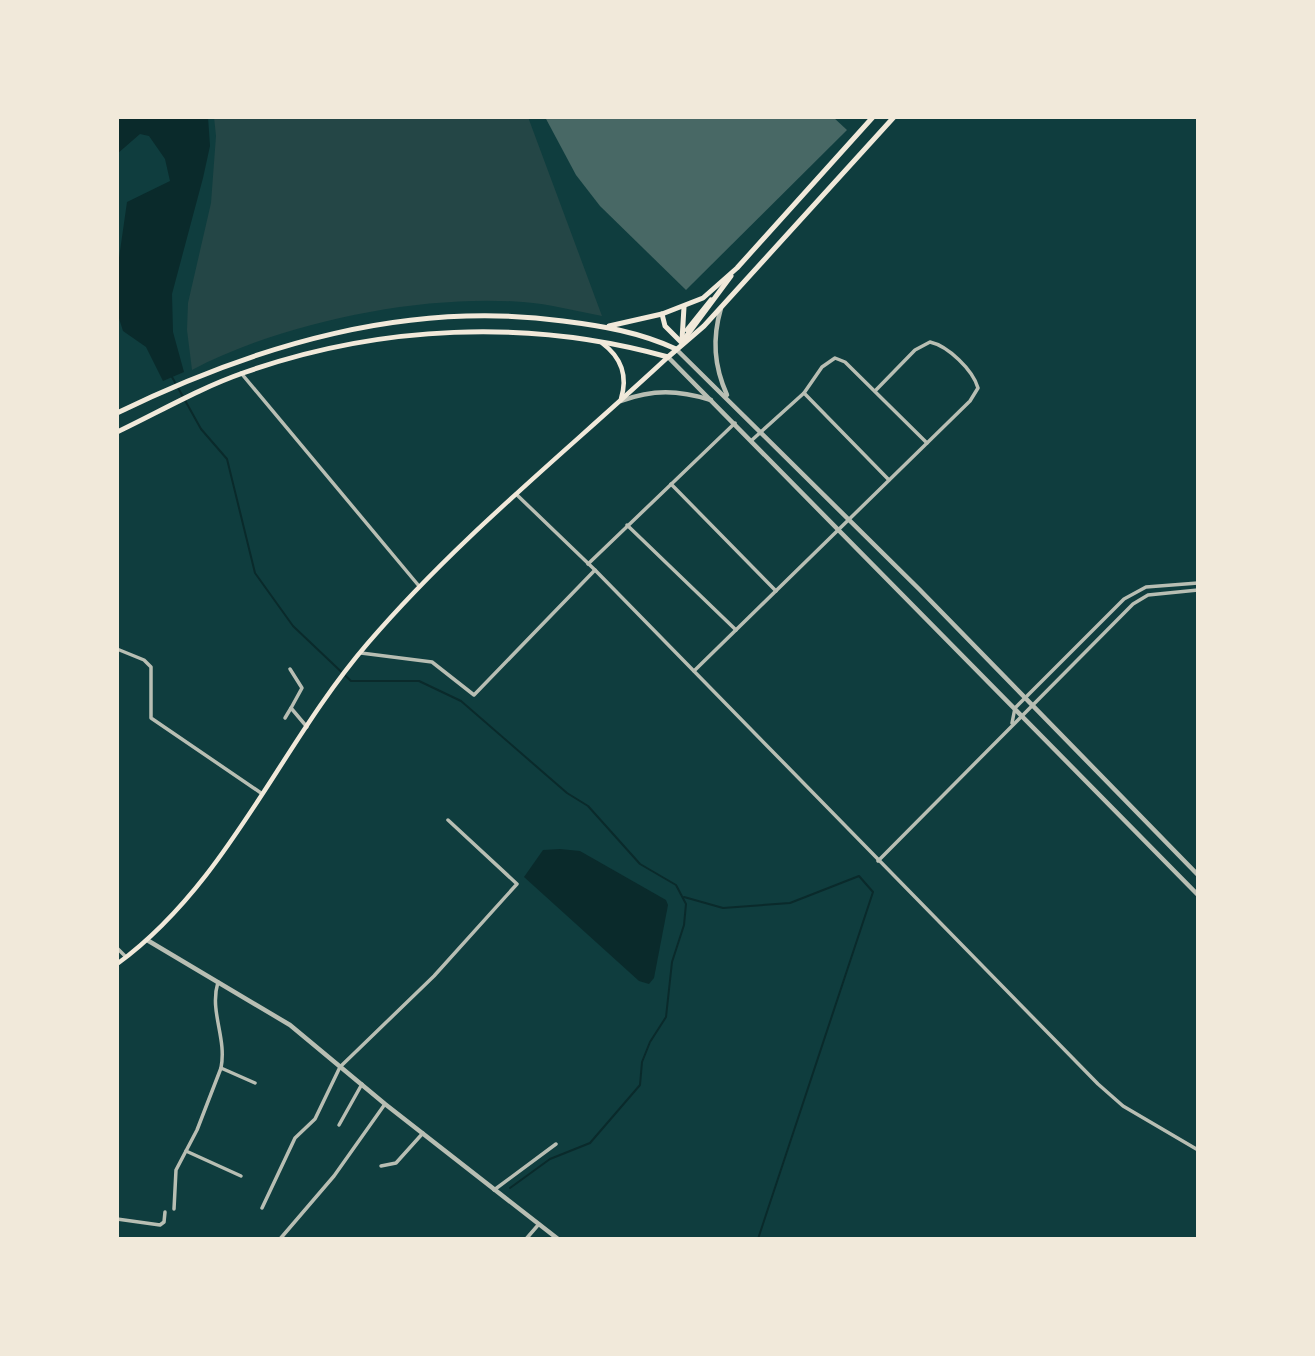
<svg xmlns="http://www.w3.org/2000/svg" width="1315" height="1356" font-family="Raleway,sans-serif">
	<rect width="100%" height="100%" fill="#0f3d3e"/>
	<path fill="#244646" d="M 214,117 L 528,117 L 602,316 C 576,311 550,304 523,302 C 421,294 283,322 192,370 L 187,330 L 188,303 L 211,203 L 216,136 Z"/>
	<g fill="#0a2a2b">
		<path d="M 117,117 L 208,117 L 210,146 L 203,178 L 172,294 L 173,332 L 184,372 L 163,381 L 146,347 L 123,331 L 117,312 L 117,272 L 127,202 L 170,181 L 165,159 L 149,136 L 140,134 L 117,154 Z"/>
		<path d="M 560,849 L 580,851 L 666,900 L 668,905 L 654,978 L 649,984 L 639,981 L 524,877 L 543,850 Z"/>
	</g>
	<g fill="none" stroke-linecap="round" stroke-linejoin="round">
		<g stroke="#0a2a2b" stroke-width="2">
			<path d="M 172,377 L 201,429 L 227,459 L 255,573 L 293,626 L 351,681 L 419,681 L 461,701 L 567,793 L 588,806 L 640,864 L 676,885 L 686,904 L 684,925 L 672,962 L 666,1017 L 650,1042 L 642,1062 L 640,1085 L 590,1143 L 550,1159 L 510,1188"/>
			<path d="M 684,897 L 723,908 L 790,903 L 859,876 L 873,892 L 758,1239"/>
		</g>
	</g>
	<path fill="#486865" d="M 545,117 L 833,117 L 847,130 L 686,290 L 600,206 L 576,175 Z"/>
	<g fill="none" stroke-linecap="round" stroke-linejoin="round">
		<g stroke="#b8beb3" stroke-width="3.5">
			<path d="M 241,373 L 419,586"/>
			<path d="M 804,393 L 889,480"/>
			<path d="M 752,440 L 804,393 L 822,367 L 835,358 L 845,362 L 927,443"/>
			<path d="M 671,484 L 776,591"/>
			<path d="M 516,494 L 595,570 L 1098,1084 L 1123,1106 L 1198,1150"/>
			<path d="M 627,525 L 736,630"/>
			<path d="M 588,564 L 735,423"/>
			<path d="M 117,649 L 144,660 L 151,667 L 151,718 L 261,793"/>
			<path d="M 361,653 L 432,662 L 474,695 L 595,570"/>
			<path d="M 290,669 L 302,688 L 291,708 L 307,727"/>
			<path d="M 694,671 L 970,401 L 978,388 C 973,370 948,346 930,342 L 915,350 L 875,391"/>
			<path d="M 285,718 L 291,708"/>
			<path d="M 1012,723 L 1015,708 L 1124,599 L 1146,587 L 1198,583"/>
			<path d="M 878,861 L 1133,604 L 1148,595 L 1198,590"/>
			<path d="M 117,948 L 125,956"/>
			<path d="M 218,982 C 209,1012 227,1037 221,1068"/>
			<path d="M 339,1125 L 362,1084"/>
			<path d="M 186,1151 L 241,1176"/>
			<path d="M 381,1166 L 396,1163 L 423,1133"/>
			<path d="M 494,1190 L 556,1144"/>
			<path d="M 262,1208 L 295,1138 L 315,1119 L 340,1067 L 434,976 L 517,884 L 448,820"/>
			<path d="M 174,1209 L 176,1170 L 197,1130 L 221,1068 L 255,1083"/>
			<path d="M 117,1219 L 160,1225 L 164,1222 L 165,1212"/>
			<path d="M 280,1239 L 334,1176 L 385,1104"/>
			<path d="M 526,1239 L 539,1224"/>
		</g>
		<g stroke="#b8beb3" stroke-width="4.5">
			<path d="M 721,308 C 712,339 714,366 727,395"/>
			<path d="M 676,349 L 919,589 L 1198,875"/>
			<path d="M 668,357 L 1198,895"/>
			<path d="M 621,401 C 653,389 678,390 711,400"/>
			<path d="M 147,940 L 290,1025 L 385,1104 L 558,1239"/>
		</g>
		<g stroke="#f1e9da" stroke-width="4.5">
			<path d="M 602,343 C 621,357 628,376 621,399"/>
			<path d="M 117,964 C 228,883 280,745 368,643 C 458,538 567,451 668,357"/>
		</g>
		<g stroke="#f1e9da" stroke-width="5">
			<path d="M 662,314 L 665,326 L 682,343"/>
			<path d="M 609,326 L 662,314 L 703,298 L 737,268 L 873,117"/>
			<path d="M 687,330 L 711,300"/>
			<path d="M 685,338 L 731,276"/>
			<path d="M 682,340 L 684,307"/>
			<path d="M 117,413 C 256,345 407,300 563,321 C 603,326 639,332 676,349"/>
			<path d="M 117,432 C 159,412 200,388 243,373 C 378,325 529,318 668,357 L 704,326 L 894,117"/>
		</g>
	</g>
	<rect width="1315" height="1356" fill="none" stroke="#f1e9da" stroke-width="238"/>
</svg>
